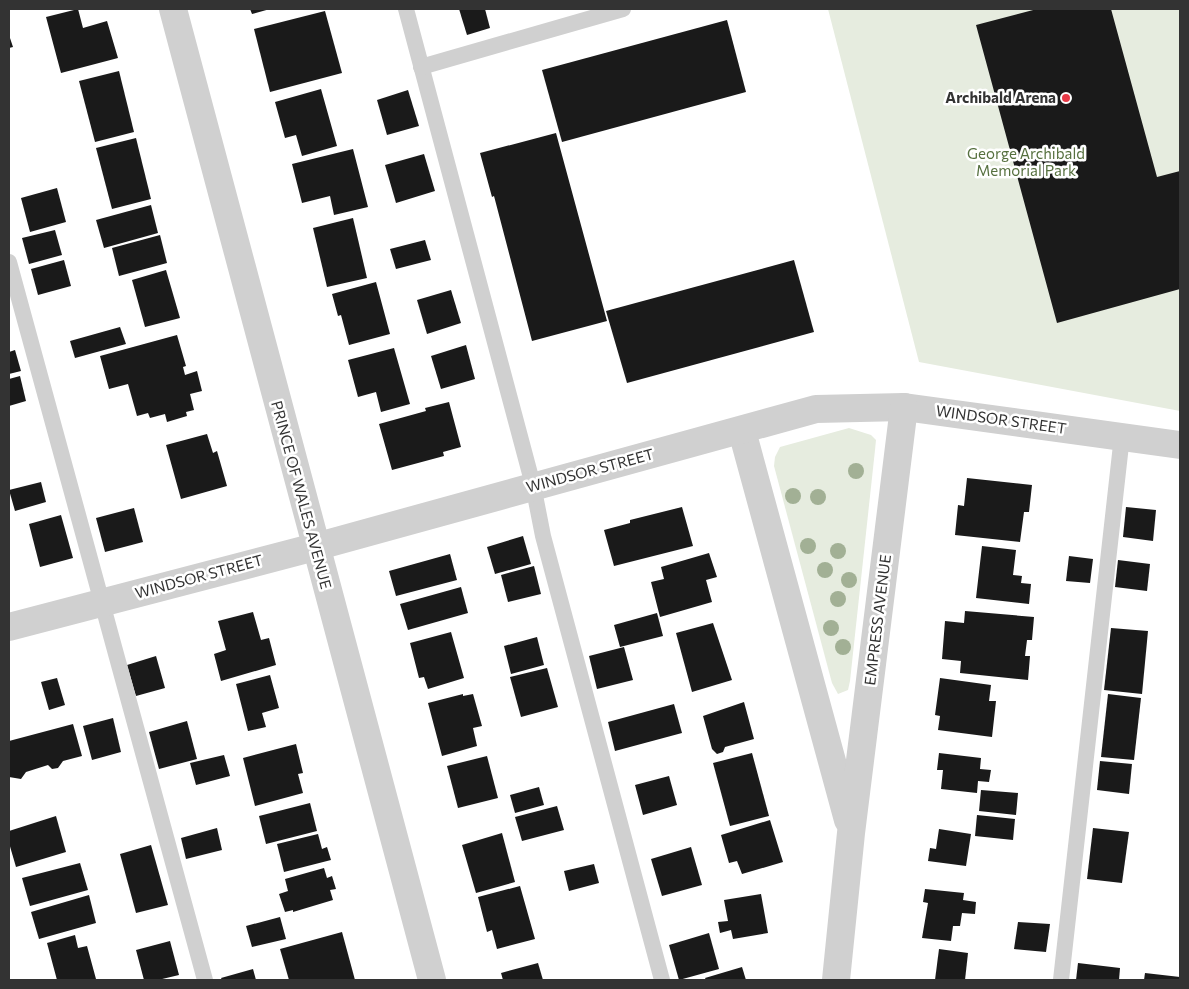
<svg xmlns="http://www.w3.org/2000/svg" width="1189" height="989" font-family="Commissioner,sans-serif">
	<rect width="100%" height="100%" fill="#fff"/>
	<g fill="#e6ecdf">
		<path d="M 828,9 L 1180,9 L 1180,411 L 919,362 Z"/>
		<path d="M 849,428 L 871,435 L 876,440 L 875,450 L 850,681 L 848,690 L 838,694 L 832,683 L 774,466 L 775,457 L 780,447 Z"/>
	</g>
	<g fill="#1a1a1a">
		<path d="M 78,9 L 83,28 L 107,21 L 118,58 L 61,73 L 46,17 Z"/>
		<path d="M 250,9 L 270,9 L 252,14 Z"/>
		<path d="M 459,9 L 485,9 L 490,28 L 467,35 Z"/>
		<path d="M 1037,9 L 1111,9 L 1157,177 L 1180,171 L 1180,289 L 1057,323 L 976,25 Z"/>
		<path d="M 325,11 L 342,73 L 270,92 L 254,29 Z"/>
		<path d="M 727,20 L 746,92 L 562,142 L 542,70 Z"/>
		<path d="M 9,35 L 13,47 L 9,48 Z"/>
		<path d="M 119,71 L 134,132 L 95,142 L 79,81 Z"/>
		<path d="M 321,89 L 337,146 L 302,156 L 296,135 L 285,138 L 275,102 Z"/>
		<path d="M 408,90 L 419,126 L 387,135 L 377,100 Z"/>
		<path d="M 556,133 L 607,321 L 532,341 L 494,196 L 492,197 L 480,153 Z"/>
		<path d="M 136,138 L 151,199 L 112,209 L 96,148 Z"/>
		<path d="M 353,149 L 368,207 L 334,215 L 330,196 L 302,203 L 292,164 Z"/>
		<path d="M 424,154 L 435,191 L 396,203 L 385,165 Z"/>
		<path d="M 57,188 L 66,222 L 30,232 L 21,198 Z"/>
		<path d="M 151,205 L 158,233 L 104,248 L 96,220 Z"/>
		<path d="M 353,218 L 367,278 L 327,287 L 313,228 Z"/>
		<path d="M 55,230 L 62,255 L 29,264 L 22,238 Z"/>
		<path d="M 160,235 L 167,263 L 119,276 L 112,248 Z"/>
		<path d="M 425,240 L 431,260 L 396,269 L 390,249 Z"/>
		<path d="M 64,260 L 71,286 L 38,295 L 31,269 Z"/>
		<path d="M 794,260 L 814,332 L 627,383 L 606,311 Z"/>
		<path d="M 166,270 L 180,318 L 145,327 L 132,280 Z"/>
		<path d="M 376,282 L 390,334 L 349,345 L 341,315 L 338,316 L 332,294 Z"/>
		<path d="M 451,290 L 461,323 L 427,334 L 417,300 Z"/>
		<path d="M 120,327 L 126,344 L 75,358 L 70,341 Z"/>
		<path d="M 177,335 L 186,366 L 183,367 L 185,375 L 197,371 L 202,391 L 190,394 L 194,410 L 186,412 L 187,416 L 167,422 L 165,414 L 150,418 L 148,413 L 137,416 L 128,384 L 109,389 L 100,356 Z"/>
		<path d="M 466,345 L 475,379 L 441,389 L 431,356 Z"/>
		<path d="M 394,348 L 410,404 L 381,412 L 376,392 L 358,397 L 348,360 Z"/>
		<path d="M 15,350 L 21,371 L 9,374 L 9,352 Z"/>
		<path d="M 20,376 L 26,401 L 9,406 L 9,379 Z"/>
		<path d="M 449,402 L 461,447 L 443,452 L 444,456 L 392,470 L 379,424 L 426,411 L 425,408 Z"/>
		<path d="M 207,434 L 213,453 L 217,451 L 227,486 L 181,499 L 166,445 Z"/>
		<path d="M 967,478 L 1032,485 L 1029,512 L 1024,512 L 1020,542 L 955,535 L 958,505 L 964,506 Z"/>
		<path d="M 41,482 L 46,502 L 15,511 L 9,490 Z"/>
		<path d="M 682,507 L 693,546 L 614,566 L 604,530 L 630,523 L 630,520 Z"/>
		<path d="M 1126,507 L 1156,510 L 1153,541 L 1123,537 Z"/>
		<path d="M 134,508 L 143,542 L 105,552 L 96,518 Z"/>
		<path d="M 61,515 L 73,558 L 40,567 L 29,524 Z"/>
		<path d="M 523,536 L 531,564 L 495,574 L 487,547 Z"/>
		<path d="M 982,546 L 1016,550 L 1013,575 L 1022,576 L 1021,583 L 1031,584 L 1029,604 L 976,598 Z"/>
		<path d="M 709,553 L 717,577 L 706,580 L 712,602 L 660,617 L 651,582 L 664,579 L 661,567 Z"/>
		<path d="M 450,554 L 457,580 L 396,596 L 389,571 Z"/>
		<path d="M 1069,556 L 1093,559 L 1090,583 L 1066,581 Z"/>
		<path d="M 1118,560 L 1150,564 L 1147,591 L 1115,587 Z"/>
		<path d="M 534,566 L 541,594 L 508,602 L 501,575 Z"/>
		<path d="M 461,587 L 468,613 L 408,630 L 400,604 Z"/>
		<path d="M 965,611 L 1034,617 L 1032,640 L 1027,640 L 1025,656 L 1030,656 L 1028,680 L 960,673 L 961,661 L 942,659 L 945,621 L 964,623 Z"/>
		<path d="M 253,612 L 261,640 L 269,638 L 276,665 L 221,681 L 214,654 L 226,650 L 218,621 Z"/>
		<path d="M 657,613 L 663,636 L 620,647 L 614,625 Z"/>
		<path d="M 713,623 L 732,680 L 692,692 L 676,633 Z"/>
		<path d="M 1111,628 L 1148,631 L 1142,694 L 1104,690 Z"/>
		<path d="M 451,632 L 464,678 L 428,689 L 424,677 L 419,678 L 410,643 Z"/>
		<path d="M 537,637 L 544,665 L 511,674 L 504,646 Z"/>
		<path d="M 624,647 L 633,680 L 597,689 L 589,656 Z"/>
		<path d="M 156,656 L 165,688 L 136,696 L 127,665 Z"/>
		<path d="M 547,668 L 558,707 L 521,717 L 510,677 Z"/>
		<path d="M 270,675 L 279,708 L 262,713 L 266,727 L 248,731 L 236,684 Z"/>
		<path d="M 57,678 L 65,705 L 49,710 L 41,682 Z"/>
		<path d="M 940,678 L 991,685 L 989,701 L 996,701 L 992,737 L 938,730 L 940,716 L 935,715 Z"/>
		<path d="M 463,694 L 463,696 L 473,694 L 482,726 L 473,728 L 477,746 L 442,756 L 428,703 Z"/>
		<path d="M 1108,694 L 1141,698 L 1134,760 L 1101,757 Z"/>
		<path d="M 744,702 L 754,739 L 725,747 L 723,752 L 717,754 L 712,749 L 703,716 Z"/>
		<path d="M 674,704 L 682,733 L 615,751 L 608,722 Z"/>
		<path d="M 113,718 L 121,752 L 92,760 L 83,726 Z"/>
		<path d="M 187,721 L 197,759 L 159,769 L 149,732 Z"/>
		<path d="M 73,724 L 82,756 L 63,761 L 58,768 L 52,769 L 48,765 L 26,772 L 21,779 L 9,777 L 9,741 Z"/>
		<path d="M 296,744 L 303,773 L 298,774 L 303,793 L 255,806 L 243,758 Z"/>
		<path d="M 752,753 L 769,816 L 730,826 L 713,763 Z"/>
		<path d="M 939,753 L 981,758 L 980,769 L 991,770 L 989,782 L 978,781 L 977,793 L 941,789 L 943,770 L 937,770 Z"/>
		<path d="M 224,755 L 230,776 L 196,785 L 190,763 Z"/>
		<path d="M 487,756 L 498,798 L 458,808 L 447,766 Z"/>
		<path d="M 1100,761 L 1132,764 L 1129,794 L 1097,790 Z"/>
		<path d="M 669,776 L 677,805 L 643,815 L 635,785 Z"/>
		<path d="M 539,787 L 544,805 L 515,813 L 510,795 Z"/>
		<path d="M 981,790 L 1018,793 L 1016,815 L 979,811 Z"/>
		<path d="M 310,803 L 317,831 L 266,844 L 259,816 Z"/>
		<path d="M 557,806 L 564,830 L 522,841 L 515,817 Z"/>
		<path d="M 977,815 L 1015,819 L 1013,840 L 975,836 Z"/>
		<path d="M 56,816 L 66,852 L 16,867 L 9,843 L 9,831 Z"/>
		<path d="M 770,820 L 783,862 L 742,874 L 737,861 L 729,863 L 721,835 Z"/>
		<path d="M 217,828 L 222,850 L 186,859 L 181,838 Z"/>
		<path d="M 1093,828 L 1129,832 L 1122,883 L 1087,879 Z"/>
		<path d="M 939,829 L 971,834 L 966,866 L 928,861 L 930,848 L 936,849 Z"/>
		<path d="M 502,833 L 515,882 L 476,893 L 462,845 Z"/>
		<path d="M 318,834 L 322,849 L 327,847 L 331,860 L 284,872 L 277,844 Z"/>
		<path d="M 151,845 L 168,905 L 136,913 L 120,854 Z"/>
		<path d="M 691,847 L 702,885 L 662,896 L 651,859 Z"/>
		<path d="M 80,863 L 88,890 L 30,906 L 22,878 Z"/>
		<path d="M 594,864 L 599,883 L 569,891 L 564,871 Z"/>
		<path d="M 324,868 L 327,878 L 332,876 L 336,889 L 330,890 L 333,900 L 293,912 L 293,910 L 285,912 L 279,894 L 288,891 L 285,879 Z"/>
		<path d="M 520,886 L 535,939 L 497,949 L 492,930 L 487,932 L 478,897 Z"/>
		<path d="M 925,889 L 964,893 L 963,900 L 976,902 L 975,914 L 962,913 L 960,926 L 953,926 L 951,941 L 922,938 L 928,903 L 923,902 Z"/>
		<path d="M 761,894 L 768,933 L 733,939 L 731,930 L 720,933 L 718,922 L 728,921 L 724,900 Z"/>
		<path d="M 89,895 L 96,923 L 39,939 L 31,912 Z"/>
		<path d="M 280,917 L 286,939 L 252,947 L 246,926 Z"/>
		<path d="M 1018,922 L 1050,924 L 1046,952 L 1014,949 Z"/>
		<path d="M 342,932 L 355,980 L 289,980 L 280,949 Z"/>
		<path d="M 709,933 L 719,969 L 679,980 L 669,945 Z"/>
		<path d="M 75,935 L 78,948 L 87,946 L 96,979 L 57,980 L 47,943 Z"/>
		<path d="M 170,941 L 179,975 L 158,980 L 144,980 L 136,950 Z"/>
		<path d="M 939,949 L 968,953 L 965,980 L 935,980 Z"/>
		<path d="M 538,963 L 543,980 L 503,980 L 501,973 Z"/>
		<path d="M 1078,963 L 1120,968 L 1119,980 L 1076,980 Z"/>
		<path d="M 742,967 L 746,980 L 706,980 L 705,978 Z"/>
		<path d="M 253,969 L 256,980 L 222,980 L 221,978 Z"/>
		<path d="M 1145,973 L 1180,977 L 1180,980 L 1144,980 Z"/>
	</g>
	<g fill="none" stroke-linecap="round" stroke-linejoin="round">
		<g stroke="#d0d0d0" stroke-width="16">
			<path d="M 406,9 L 533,485 L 543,536 L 662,980"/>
			<path d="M 421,67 L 623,9"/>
			<path d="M 9,262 L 205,980"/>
			<path d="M 1061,980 L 1122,436"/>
		</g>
		<g stroke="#d0d0d0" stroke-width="28">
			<path d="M 173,9 L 432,980"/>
			<path d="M 742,431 L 848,820"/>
			<path d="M 9,627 L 315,547 L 816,409 L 904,407 L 1180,445"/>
			<path d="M 836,980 L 851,833 L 904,407"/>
		</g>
	</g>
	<g fill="#a2b095">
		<circle cx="856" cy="471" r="8"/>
		<circle cx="793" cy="496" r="8"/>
		<circle cx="818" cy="497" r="8"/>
		<circle cx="808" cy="546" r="8"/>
		<circle cx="838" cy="551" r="8"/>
		<circle cx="825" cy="570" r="8"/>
		<circle cx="849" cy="580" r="8"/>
		<circle cx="838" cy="599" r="8"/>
		<circle cx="831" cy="628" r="8"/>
		<circle cx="843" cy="647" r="8"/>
	</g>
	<circle fill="#e63946" stroke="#fff" stroke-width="2" cx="1066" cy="98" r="5"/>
	<g text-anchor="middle" stroke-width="5" stroke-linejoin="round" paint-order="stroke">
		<g font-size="15" font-weight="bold" fill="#333" stroke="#fff" text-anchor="end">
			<text x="1056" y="103">Archibald Arena</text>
		</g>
		<g font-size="15" fill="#56703f" stroke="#fff">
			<text x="1026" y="159">George Archibald<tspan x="1026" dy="17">Memorial Park</tspan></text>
		</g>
		<g font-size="15" fill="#333" stroke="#fff">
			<text transform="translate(1001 420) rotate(8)" y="5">WINDSOR STREET</text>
			<text transform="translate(590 471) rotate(-15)" y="5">WINDSOR STREET</text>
			<text transform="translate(301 495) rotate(75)" y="5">PRINCE OF WALES AVENUE</text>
			<text transform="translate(199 577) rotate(-15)" y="5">WINDSOR STREET</text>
			<text transform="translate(878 620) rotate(-83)" y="5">EMPRESS AVENUE</text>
		</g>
	</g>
	<rect width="1189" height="989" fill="none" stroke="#333333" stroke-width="20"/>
</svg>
